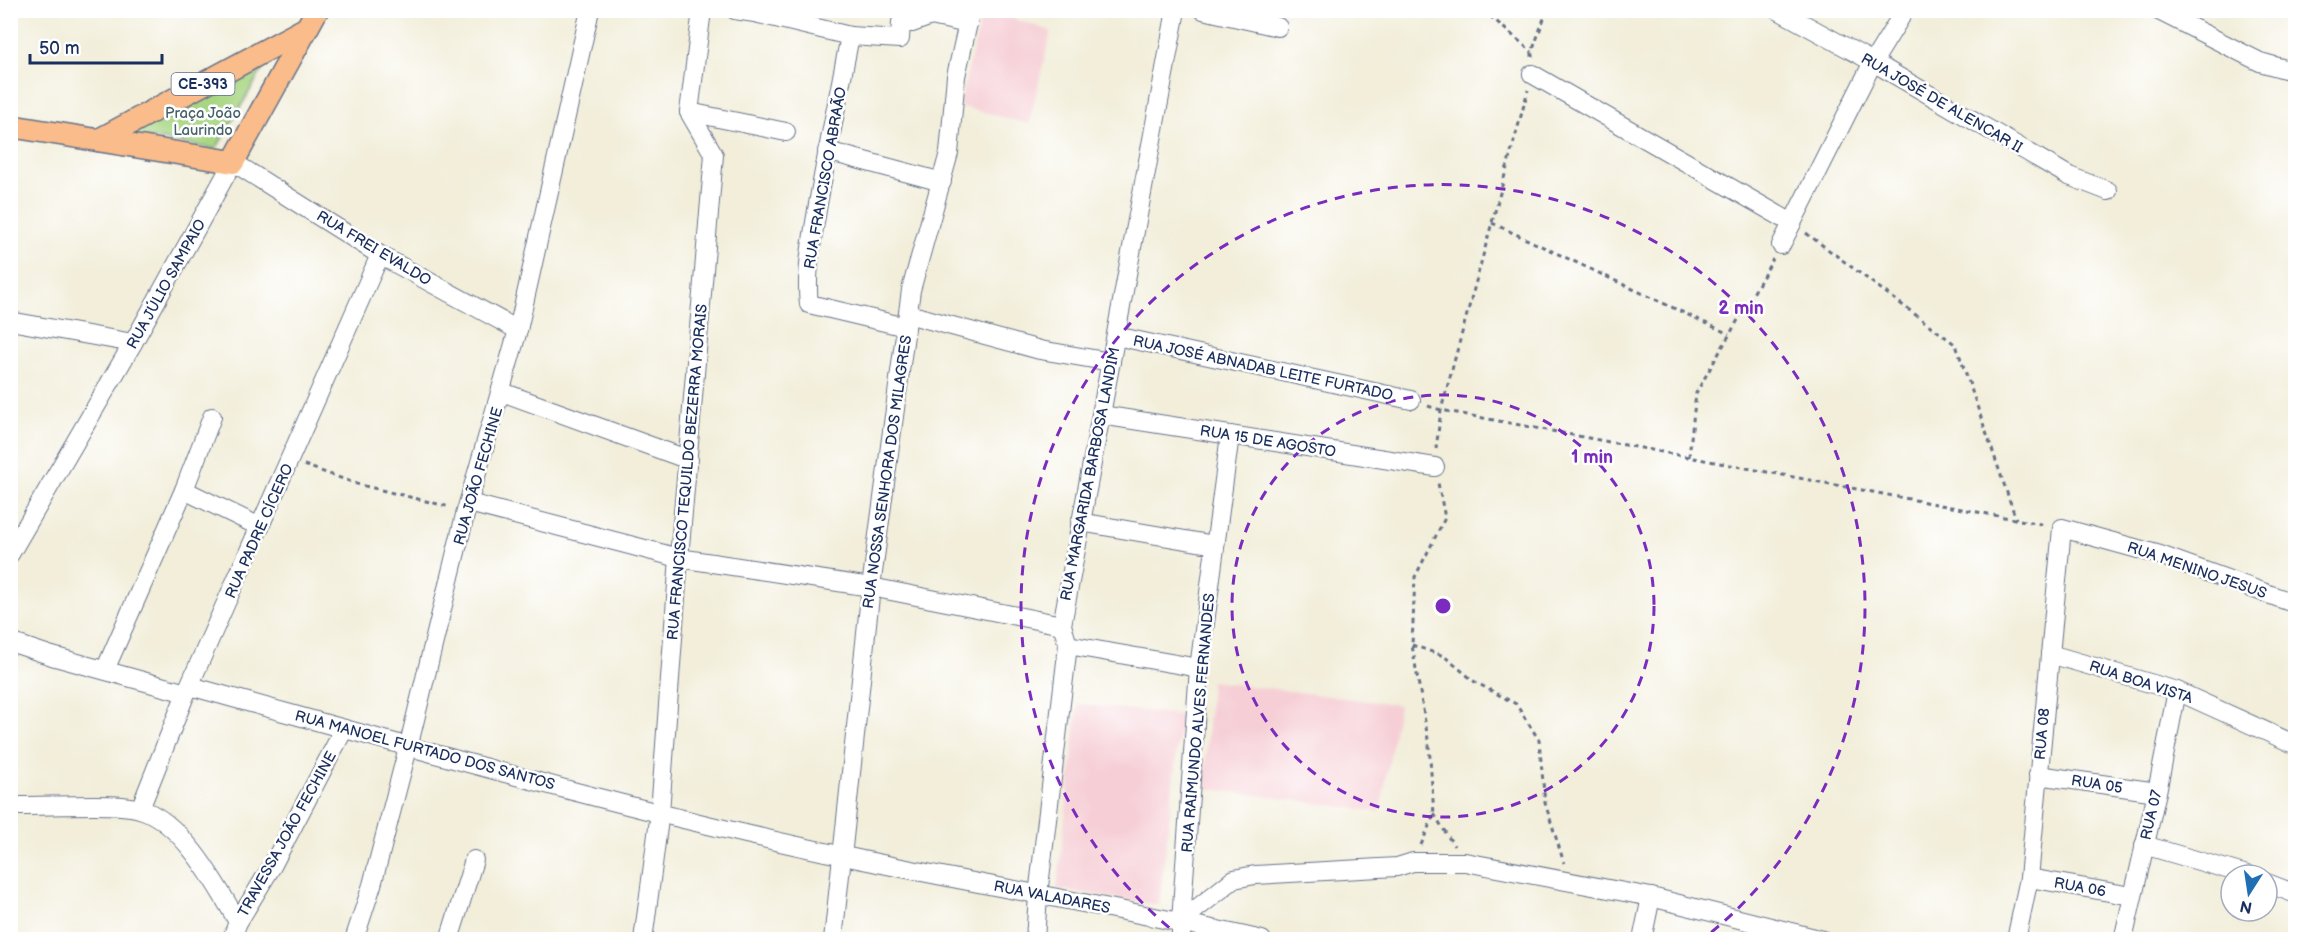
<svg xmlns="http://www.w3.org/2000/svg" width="2306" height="950" font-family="'Balsamiq Sans',sans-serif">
	<rect width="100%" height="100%" fill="#fff"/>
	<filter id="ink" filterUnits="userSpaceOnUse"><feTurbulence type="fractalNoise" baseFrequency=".0167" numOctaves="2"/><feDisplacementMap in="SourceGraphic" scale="12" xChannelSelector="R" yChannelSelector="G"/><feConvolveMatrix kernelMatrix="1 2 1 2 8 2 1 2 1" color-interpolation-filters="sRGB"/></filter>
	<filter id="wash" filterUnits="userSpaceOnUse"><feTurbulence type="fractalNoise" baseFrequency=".008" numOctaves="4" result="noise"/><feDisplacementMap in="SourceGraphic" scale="24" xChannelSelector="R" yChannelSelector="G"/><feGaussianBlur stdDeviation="1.35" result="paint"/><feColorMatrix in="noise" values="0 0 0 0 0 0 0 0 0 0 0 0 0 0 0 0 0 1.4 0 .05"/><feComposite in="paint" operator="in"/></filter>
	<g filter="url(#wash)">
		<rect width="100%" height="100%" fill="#f2eeda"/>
		<g fill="#f6cfd6">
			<path d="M 983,11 L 991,11 L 1051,31 L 1029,124 L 959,106 Z"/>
			<path d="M 1211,681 L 1399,705 L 1380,812 L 1204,788 Z"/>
			<path d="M 1078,704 L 1181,715 L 1159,905 L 1057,889 Z"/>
		</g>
		<path fill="#a8d683" stroke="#628270" stroke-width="1.5" d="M 270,56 L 216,149 L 128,134 Z"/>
	</g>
	<g filter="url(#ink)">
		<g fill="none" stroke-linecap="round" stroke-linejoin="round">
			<defs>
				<g id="minor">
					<path d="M 735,10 L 755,13 L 850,36 L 900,39 L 901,22 L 912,23 L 931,16 L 968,24"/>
					<path d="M 1203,10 L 1278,27"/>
					<path d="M 1778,10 L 1873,62 L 2069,176 L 2108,191"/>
					<path d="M 2157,10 L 2260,62 L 2296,72"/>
					<path d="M 850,36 C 839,92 828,148 818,204 C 813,236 805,271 809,304 L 906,327"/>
					<path d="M 1532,74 L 1792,223"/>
					<path d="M 689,112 L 786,132"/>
					<path d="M 827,151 L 942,182"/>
					<path d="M 1781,245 L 1873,62 L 1905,10"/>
					<path d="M 908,314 L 1040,350 L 1111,362"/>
					<path d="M 10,321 L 133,343"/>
					<path d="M 1116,336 L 1411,400"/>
					<path d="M 502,392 L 689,460"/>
					<path d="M 1101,415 L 1435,467"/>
					<path d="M 184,490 L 260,527"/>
					<path d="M 469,503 L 679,558 L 871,587 L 1062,625"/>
					<path d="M 1080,522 L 1215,545"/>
					<path d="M 10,554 L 133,343 L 233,162 L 380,255 L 518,330"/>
					<path d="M 10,642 L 52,656 L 186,693"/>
					<path d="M 1068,645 L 1199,668"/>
					<path d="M 2050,654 L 2177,691 L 2296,745"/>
					<path d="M 105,670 L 184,490 L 212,417"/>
					<path d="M 190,686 C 407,746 623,809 844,856 C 983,886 1123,908 1262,940"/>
					<path d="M 2038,775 L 2157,792"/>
					<path d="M 10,806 C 38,806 66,805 94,805 C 108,805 126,805 140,809 C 183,822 217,886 238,922"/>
					<path d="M 140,809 L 186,693 L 380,255"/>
					<path d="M 2144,845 L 2247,875"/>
					<path d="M 2029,878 L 2132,896"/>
					<path d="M 2267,883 L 2296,894"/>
					<path d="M 1181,921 L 1234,879 L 1255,875 L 1397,867 L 1413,862 L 1465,862 L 1651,897 L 1823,940"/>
					<path d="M 231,940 L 238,922 L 272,866 L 344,729"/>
					<path d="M 354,940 L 372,885 L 408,748 L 466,511 L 518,330 L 590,10"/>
					<path d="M 449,940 L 474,860"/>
					<path d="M 643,940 L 660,812 L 679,558 L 714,155 L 689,112 L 702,10"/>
					<path d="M 833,940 L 871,587 L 911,290 L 949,153 L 956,76 L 971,10"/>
					<path d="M 1035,940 L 1038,895 L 1068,645 L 1062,625 L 1176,10"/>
					<path d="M 1181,940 L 1181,921 L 1199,668 L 1230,435"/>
					<path d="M 1642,940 L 1651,897"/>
					<path d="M 2016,940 L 2029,878 L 2062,528 L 2160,555 L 2296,604"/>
					<path d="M 2123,940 L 2157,792 L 2177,691"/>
				</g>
				<g id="major">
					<path d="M 10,126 L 233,162 L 317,10"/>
					<path d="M 99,140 L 307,28"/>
				</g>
			</defs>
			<use href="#minor" stroke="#667289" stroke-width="20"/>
			<use href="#major" stroke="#667289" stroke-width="25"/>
			<g stroke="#667289" stroke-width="3" stroke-dasharray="4.5 4.5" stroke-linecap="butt">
				<path d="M 1483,10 L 1532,52"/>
				<path d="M 1532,57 L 1532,52 L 1547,10"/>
				<path d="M 1492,223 L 1729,334"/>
				<path d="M 1806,233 L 1956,345 L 2016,519"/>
				<path d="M 1428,406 L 1441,410 L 2046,525"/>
				<path d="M 1436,449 L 1441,410 L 1528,90"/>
				<path d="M 1689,457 L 1696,393 L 1773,259"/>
				<path d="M 304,465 L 357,484 L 450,507"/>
				<path d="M 1412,645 L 1444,656 L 1475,682 L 1516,704 L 1539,740 L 1545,803 L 1564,863"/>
				<path d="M 1434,814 L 1454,846"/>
				<path d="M 1421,845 L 1434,814 L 1429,745 L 1412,645 L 1415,577 L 1445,518 L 1438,483"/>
			</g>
			<use href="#minor" stroke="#fff" stroke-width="18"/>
			<use href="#major" stroke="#f9bc8a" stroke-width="22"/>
		</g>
	</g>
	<g fill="none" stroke="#7b2cbf" stroke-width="3" stroke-dasharray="10 8">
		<circle cx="1443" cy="606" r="211"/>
		<path d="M1183 939A422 422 0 1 1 1703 939"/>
	</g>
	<g text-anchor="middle" stroke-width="5" stroke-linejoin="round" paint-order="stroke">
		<rect fill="#fff" stroke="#5f6d8e" stroke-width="1.5" x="171.5" y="73" width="63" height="22" rx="4.5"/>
		<g font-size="14" font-weight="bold" fill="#1b2f5e">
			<text x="203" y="89">CE-393</text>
		</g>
		<g font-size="15" fill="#1b2f5e" stroke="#fff">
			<text transform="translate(1942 103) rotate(30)" y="5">RUA JOSÉ DE ALENCAR II</text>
			<text transform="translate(825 178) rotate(-80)" y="5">RUA FRANCISCO ABRAÃO</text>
			<text transform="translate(374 248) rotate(31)" y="5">RUA FREI EVALDO</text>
			<text transform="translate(166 284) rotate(-61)" y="5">RUA JÚLIO SAMPAIO</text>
			<text transform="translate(1263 368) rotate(12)" y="5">RUA JOSÉ ABNADAB LEITE FURTADO</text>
			<text transform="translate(1268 441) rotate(9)" y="5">RUA 15 DE AGOSTO</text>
			<text transform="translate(687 472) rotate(-85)" y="5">RUA FRANCISCO TEQUILDO BEZERRA MORAIS</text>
			<text transform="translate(887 472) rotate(-82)" y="5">RUA NOSSA SENHORA DOS MILAGRES</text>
			<text transform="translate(1090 474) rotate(-79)" y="5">RUA MARGARIDA BARBOSA LANDIM</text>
			<text transform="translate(478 476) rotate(-74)" y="5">RUA JOÃO FECHINE</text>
			<text transform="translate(259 531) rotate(-66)" y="5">RUA PADRE CÍCERO</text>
			<text transform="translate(2197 570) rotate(19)" y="5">RUA MENINO JESUS</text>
			<text transform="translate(2141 682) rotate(18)" y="5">RUA BOA VISTA</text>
			<text transform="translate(1198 723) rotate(-85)" y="5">RUA RAIMUNDO ALVES FERNANDES</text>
			<text transform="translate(2042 734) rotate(-85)" y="5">RUA 08</text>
			<text transform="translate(425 750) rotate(15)" y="5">RUA MANOEL FURTADO DOS SANTOS</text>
			<text transform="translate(2097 784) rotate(9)" y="5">RUA 05</text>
			<text transform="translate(2151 815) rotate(-77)" y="5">RUA 07</text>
			<text transform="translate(287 834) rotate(-61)" y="5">TRAVESSA JOÃO FECHINE</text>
			<text transform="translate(2080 887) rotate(10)" y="5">RUA 06</text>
			<text transform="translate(1052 897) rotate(11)" y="5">RUA VALADARES</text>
		</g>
		<g font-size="15" fill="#456169" stroke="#fff">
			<text x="203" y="118">Praça João<tspan x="203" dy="17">Laurindo</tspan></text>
		</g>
	</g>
	<circle cx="1443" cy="606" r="9" fill="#7b2cbf" stroke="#fff" stroke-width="3"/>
	<g font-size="18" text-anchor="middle" font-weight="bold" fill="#7b2cbf" stroke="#fff" stroke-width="5" stroke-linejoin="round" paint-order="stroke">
		<text x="1741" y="314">2 min</text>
		<text x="1592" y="463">1 min</text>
	</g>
	<rect width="2306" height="950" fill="none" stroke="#fff" stroke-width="36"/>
	<g transform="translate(2249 893) rotate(192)"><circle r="28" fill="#ffffff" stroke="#a4acbf" stroke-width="1.5"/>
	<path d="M0-4.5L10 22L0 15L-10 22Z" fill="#1f6fb2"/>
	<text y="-9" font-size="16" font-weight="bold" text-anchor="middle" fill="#1b2f5e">N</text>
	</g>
	<path d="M30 54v9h132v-9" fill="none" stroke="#1b2f5e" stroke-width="3"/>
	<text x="39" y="54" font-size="18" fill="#1b2f5e" stroke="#ffffff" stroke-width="4.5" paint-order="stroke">50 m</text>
</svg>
